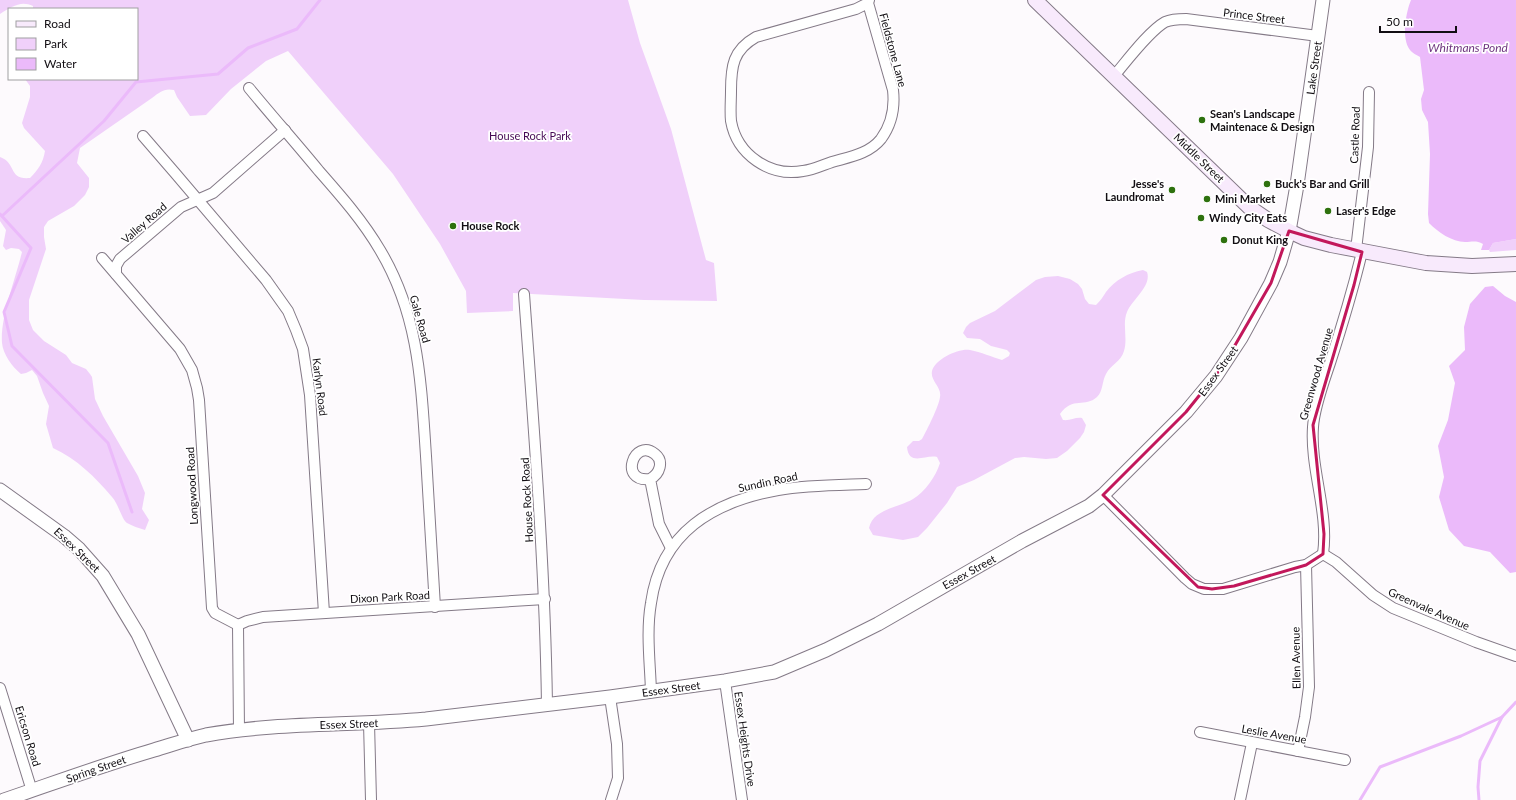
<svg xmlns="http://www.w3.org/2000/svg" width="1516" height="800" font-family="Lato,sans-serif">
	<rect width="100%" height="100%" fill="#fdfafd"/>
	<g fill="#f0d0fa">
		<path d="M 0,0 L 628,0 L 640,43 L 671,129 L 706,260 L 714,263 L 717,301 L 644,300 L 513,293 L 513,311 L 467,313 L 466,291 L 440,244 L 393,174 L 288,51 L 266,61 L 231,89 L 206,115 L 190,116 L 177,97 L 174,90 C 164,88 160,92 152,98 L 80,148 L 77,163 L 89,178 L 89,187 L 85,195 L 74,206 L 48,221 L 44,227 L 44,237 L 46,249 L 29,300 L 29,320 L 33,330 L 44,341 L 66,355 L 72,363 L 86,369 L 90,374 L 92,377 L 95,399 L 103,416 L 138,476 L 145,493 L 142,509 L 149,520 L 145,530 C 139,528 132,526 127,523 C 122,520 118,503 112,497 C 95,477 77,459 53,448 L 46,424 L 49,406 L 43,393 L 37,376 L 32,370 L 26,373 L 21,374 C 12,367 3,354 2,343 C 0,318 16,277 22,252 L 19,249 L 11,248 L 6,250 L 3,246 L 6,230 L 0,221 L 0,157 C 17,163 8,180 30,178 C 38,170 43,163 45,151 L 24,128 L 22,123 L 30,97 L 30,86 L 25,79 L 137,79 L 137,9 L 33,9 L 33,6 C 21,0 11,7 0,14 Z"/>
		<path d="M 1516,239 L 1516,250 L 1490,252 L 1489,250 L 1493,243 Z"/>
		<path d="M 1143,270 L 1147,272 C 1152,286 1132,300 1127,312 C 1122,324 1128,338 1124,351 C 1121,362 1110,365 1106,374 C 1102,381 1103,392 1097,397 C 1085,408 1073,396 1060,414 L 1063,420 C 1070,421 1075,417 1082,418 L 1086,425 L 1084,432 L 1080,438 L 1067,451 L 1057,458 L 1046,459 L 1024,457 L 1015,458 L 974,480 L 957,487 L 947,503 L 927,528 L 918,537 L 903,540 L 873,535 L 869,528 C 873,509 898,508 913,499 C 925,492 936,476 940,463 L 937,457 C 926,454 909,467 907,447 L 913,441 L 919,441 L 922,439 C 927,430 939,406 940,397 C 942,387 930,381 932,371 C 935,359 959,348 970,350 C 981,352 992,357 1002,360 L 1009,356 L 1010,353 L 1007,350 L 991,346 L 980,339 L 967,338 L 963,333 L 966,327 L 970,323 L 995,311 L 1036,280 L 1045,277 L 1058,276 L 1070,279 L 1078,284 L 1082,289 L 1085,299 L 1089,304 L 1096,305 C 1100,301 1103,297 1106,292 C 1115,280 1128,273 1143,270 Z"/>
	</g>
	<g fill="#ebbafa">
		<path d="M 1411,0 L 1516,0 L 1516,239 L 1493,243 L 1489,250 L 1481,250 L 1483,244 C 1476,240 1472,242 1465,242 C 1452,242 1438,232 1429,223 L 1428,214 L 1430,154 L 1428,122 L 1422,110 L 1421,99 L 1424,90 L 1420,57 C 1417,55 1412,53 1410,50 C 1401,38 1406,12 1411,0 Z"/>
		<path d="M 1493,286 L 1505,296 L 1516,302 L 1516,572 L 1510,573 L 1490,552 L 1464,546 L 1449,530 L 1439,497 L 1444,477 L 1438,446 L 1448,420 L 1455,383 L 1449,366 L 1465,350 L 1464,327 L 1470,304 L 1485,287 Z"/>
	</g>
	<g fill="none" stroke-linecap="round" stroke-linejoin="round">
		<g stroke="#ebbafa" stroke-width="3">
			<path d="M 0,214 L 31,248 L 4,312 L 12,346 L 108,443 L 132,512"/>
			<path d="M 2,216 L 104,121 L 136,82 L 218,74 L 248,48 L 297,29 L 320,0"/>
			<path d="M 1360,800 L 1380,767 L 1461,736 L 1502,717 L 1516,702"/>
			<path d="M 1479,800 L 1478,787 L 1480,761 L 1502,717"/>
		</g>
		<defs>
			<g id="minor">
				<path d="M 868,3 L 856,9 L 756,37 C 733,50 731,66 731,91 C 731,101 730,111 731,121 C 737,155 770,177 803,171 C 813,170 823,165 832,162 C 849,157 869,154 881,139 C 892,124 895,108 893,90 L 868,3 L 869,0"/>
				<path d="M 1114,76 C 1126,62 1149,31 1165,22 C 1172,19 1179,19 1186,19 L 1318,36"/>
				<path d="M 249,88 C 272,116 296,143 319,171 C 341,196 363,221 380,250 C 419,315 421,382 426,456 C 429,506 432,557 435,607"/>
				<path d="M 143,136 L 175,173 L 266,280 L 288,311 L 296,330 L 303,349 L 310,395 L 324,613"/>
				<path d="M 1356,250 L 1368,147 L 1369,92"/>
				<path d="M 102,258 L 180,349 L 192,370 L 197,388 L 199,400 L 212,608 L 215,613 L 238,625"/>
				<path d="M 116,274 L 116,266 L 120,259 L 181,207 L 213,193 L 285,130"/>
				<path d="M 524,294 C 534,431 545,567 547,705"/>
				<path d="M 650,479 C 660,474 664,461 655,454 C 634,437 618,483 650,479 L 659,524 L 671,548"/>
				<path d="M 1103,495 L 1185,578 L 1192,584 L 1204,589 L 1223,589 L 1295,567 L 1306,565 L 1323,554 L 1336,562 L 1373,595 L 1393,608 L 1476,642 L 1516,656"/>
				<path d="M 1323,554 C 1329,512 1310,469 1313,427 C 1314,408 1324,381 1330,363 C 1342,326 1353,289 1362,252"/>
				<path d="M 238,625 L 247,621 L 263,617 L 545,599"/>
				<path d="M 238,625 L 239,731"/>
				<path d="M 725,681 L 742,800"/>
				<path d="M 0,688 L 32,791"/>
				<path d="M 651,691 C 650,662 646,632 651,603 C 661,532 713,502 778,490 C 807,485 837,485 866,484"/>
				<path d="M 610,697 L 617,744 L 618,778 L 611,800"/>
				<path d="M 369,723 L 371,800"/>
				<path d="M 1200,732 L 1345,760"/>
				<path d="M 1298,751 L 1305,717 L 1309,687 L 1306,565"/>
				<path d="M 1240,800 L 1252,743"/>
			</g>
			<g id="tertiary">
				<path d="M 0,490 L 64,536 L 79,549 L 103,576 L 138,634 L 188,740"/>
				<path d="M 4,800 C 54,783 103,765 154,750 C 171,745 188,739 206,735 C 278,722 353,726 426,719 L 610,697 L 725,681 L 774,672 L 826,650 L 878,624 L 1022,541 L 1089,506 L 1103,495 L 1186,412 L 1216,376 L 1241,338 L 1271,283 L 1280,262 L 1289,231 L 1297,185 L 1323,0"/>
			</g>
			<path id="secondary" d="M 1035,0 L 1249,207 L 1268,220 L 1289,231 L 1304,238 L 1331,245 L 1426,263 L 1472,266 L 1516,264"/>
		</defs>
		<use href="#minor" stroke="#847a87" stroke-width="12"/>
		<use href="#tertiary" stroke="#847a87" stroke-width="15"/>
		<use href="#secondary" stroke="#847a87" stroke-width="16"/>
		<use href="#minor" stroke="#fff" stroke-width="10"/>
		<use href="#tertiary" stroke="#fff" stroke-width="13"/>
		<use href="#secondary" stroke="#f8eafc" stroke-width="14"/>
	</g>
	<path fill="none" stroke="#c2185b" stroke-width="3" stroke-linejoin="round" d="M 1289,231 L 1362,252 L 1354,285 L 1313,425 L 1324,534 L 1323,554 L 1306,565 L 1234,586 L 1212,589 L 1198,587 L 1103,495 L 1186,412 L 1223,366 L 1271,283 Z"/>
	<g fill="#2e710e" stroke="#fff" stroke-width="1.5">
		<circle cx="1202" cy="120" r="4"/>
		<circle cx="1267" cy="184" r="4"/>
		<circle cx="1172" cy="190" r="4"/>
		<circle cx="1207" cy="199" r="4"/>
		<circle cx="1328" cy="211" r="4"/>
		<circle cx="1201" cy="218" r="4"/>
		<circle cx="453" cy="226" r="4"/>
		<circle cx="1224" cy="240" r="4"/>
	</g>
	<g text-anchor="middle" stroke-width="3.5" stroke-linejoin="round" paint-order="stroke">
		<g font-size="11" fill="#120e13" stroke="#fff">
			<text transform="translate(1254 16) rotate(7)" y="4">Prince Street</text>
			<text transform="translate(893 50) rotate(75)" y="4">Fieldstone Lane</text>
			<text transform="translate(1314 68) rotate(-82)" y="4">Lake Street</text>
			<text transform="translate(1355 135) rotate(-88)" y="4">Castle Road</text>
			<text transform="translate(1199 158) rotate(44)" y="4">Middle Street</text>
			<text transform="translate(144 223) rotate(-41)" y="4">Valley Road</text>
			<text transform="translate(420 319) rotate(74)" y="4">Gale Road</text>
			<text transform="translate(1218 371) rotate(-54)" y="4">Essex Street</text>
			<text transform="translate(1316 374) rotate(-74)" y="4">Greenwood Avenue</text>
			<text transform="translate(320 387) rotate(83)" y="4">Karlyn Road</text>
			<text transform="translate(768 482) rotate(-12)" y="4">Sundin Road</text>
			<text transform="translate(192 486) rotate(-93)" y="4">Longwood Road</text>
			<text transform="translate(527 500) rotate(-93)" y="4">House Rock Road</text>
			<text transform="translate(77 550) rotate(44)" y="4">Essex Street</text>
			<text transform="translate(969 572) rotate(-29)" y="4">Essex Street</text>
			<text transform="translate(390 597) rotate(-3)" y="4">Dixon Park Road</text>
			<text transform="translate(1429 609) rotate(24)" y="4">Greenvale Avenue</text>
			<text transform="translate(1296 658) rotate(-91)" y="4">Ellen Avenue</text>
			<text transform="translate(671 689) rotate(-8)" y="4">Essex Street</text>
			<text transform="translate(349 724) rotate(-2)" y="4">Essex Street</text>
			<text transform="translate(1274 734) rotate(10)" y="4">Leslie Avenue</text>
			<text transform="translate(28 736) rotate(73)" y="4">Ericson Road</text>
			<text transform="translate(745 739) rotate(82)" y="4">Essex Heights Drive</text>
			<text transform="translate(96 769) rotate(-19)" y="4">Spring Street</text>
		</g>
		<g font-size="11" font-weight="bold" fill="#120e13" stroke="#fff" text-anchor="start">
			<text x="1210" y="118">Sean's Landscape<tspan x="1210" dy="13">Maintenace &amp; Design</tspan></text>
			<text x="1164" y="188" text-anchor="end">Jesse's<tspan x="1164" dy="13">Laundromat</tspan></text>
			<text x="1275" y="188">Buck's Bar and Grill</text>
			<text x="1215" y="203">Mini Market</text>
			<text x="1336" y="215">Laser's Edge</text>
			<text x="1209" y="222">Windy City Eats</text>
			<text x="461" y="230">House Rock</text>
			<text x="1232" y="244">Donut King</text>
		</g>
		<g font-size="11" fill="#470a56" stroke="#fff">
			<text x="530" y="140">House Rock Park</text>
		</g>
		<g font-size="12" font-style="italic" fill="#703780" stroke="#fff">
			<text x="1468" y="52">Whitmans Pond</text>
		</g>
	</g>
	<rect x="8" y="8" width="130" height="72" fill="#ffffff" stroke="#a09fa1"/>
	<rect x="16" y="21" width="20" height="6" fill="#f8eafc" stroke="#a09fa1"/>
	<text x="44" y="28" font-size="12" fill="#120e13">Road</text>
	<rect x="16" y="38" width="20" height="12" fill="#f0d0fa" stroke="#a09fa1"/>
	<text x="44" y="48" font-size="12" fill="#120e13">Park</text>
	<rect x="16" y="58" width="20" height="12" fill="#ebbafa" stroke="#a09fa1"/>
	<text x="44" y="68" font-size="12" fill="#120e13">Water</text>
	<path d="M1380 26v6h76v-6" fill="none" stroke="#120e13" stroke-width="2"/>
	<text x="1386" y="26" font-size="12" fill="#120e13" stroke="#ffffff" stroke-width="3" paint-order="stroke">50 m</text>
</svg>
